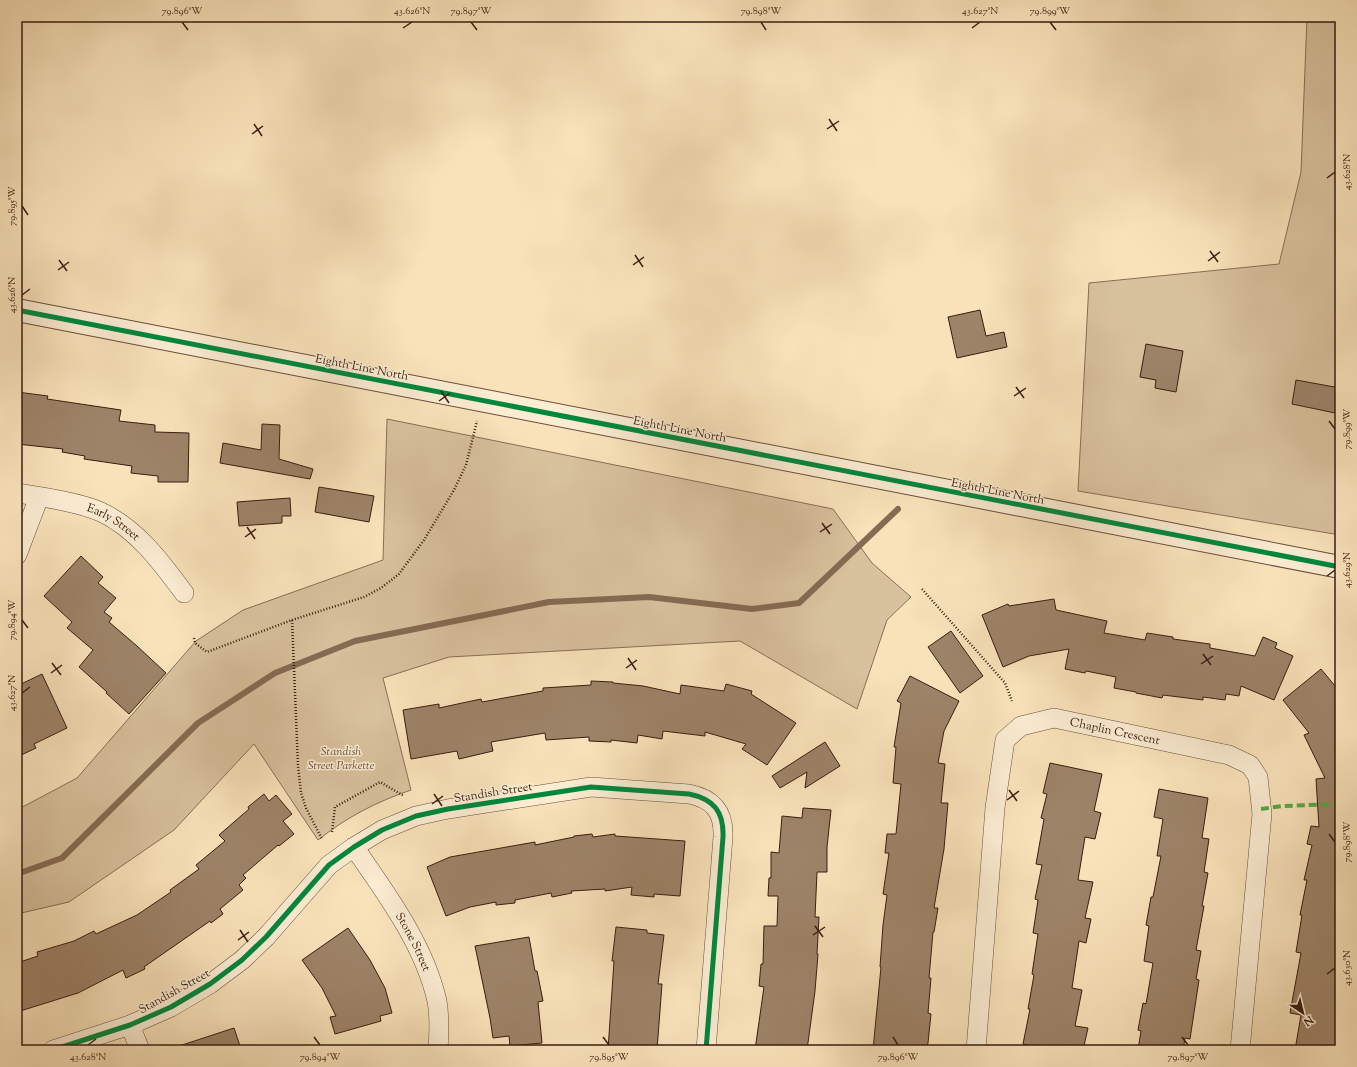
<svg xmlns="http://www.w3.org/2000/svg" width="1357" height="1067" font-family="'Sorts Mill Goudy',serif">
	<rect width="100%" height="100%" fill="#f9e2ba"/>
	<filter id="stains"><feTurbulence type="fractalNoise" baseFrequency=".005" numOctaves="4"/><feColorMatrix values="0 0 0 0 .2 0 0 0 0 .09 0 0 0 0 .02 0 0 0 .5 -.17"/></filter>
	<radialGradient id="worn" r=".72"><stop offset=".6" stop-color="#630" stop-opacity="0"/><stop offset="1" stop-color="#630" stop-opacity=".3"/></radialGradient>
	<g fill="#d8c19d" stroke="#886f56">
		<path d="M 1307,17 L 1340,17 L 1340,535 L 1078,491 L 1089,283 L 1279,264 L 1301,172 Z"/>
		<path d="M 387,419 L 833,509 L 872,563 L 911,597 L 887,620 L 857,709 L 740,641 L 449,657 L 383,678 L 411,790 C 376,802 347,817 318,840 L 254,744 L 174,830 L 69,902 L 17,914 L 17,810 L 77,778 L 196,641 L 243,610 L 383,560 Z"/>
	</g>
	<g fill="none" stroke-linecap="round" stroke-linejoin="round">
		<path stroke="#856b53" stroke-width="6" d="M 17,874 L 62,858 L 198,723 L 275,673 L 355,641 L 549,602 L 649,597 L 752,609 L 799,603 L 898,509"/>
	</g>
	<g fill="#9d8368" stroke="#391d10">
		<path d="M 980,310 L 986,336 L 1004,332 L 1007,347 L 957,358 L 948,317 Z"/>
		<path d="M 1146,344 L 1183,351 L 1176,392 L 1155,388 L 1156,380 L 1140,377 Z"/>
		<path d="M 1296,380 L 1340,388 L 1340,414 L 1292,404 Z"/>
		<path d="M 17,392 L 48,396 L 47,399 L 121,410 L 119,421 L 155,425 L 155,432 L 189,433 L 188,482 L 158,482 L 158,476 L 131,473 L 132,466 L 84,459 L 85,456 L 62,452 L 63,449 L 17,444 Z"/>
		<path d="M 262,424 L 280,425 L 279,459 L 313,469 L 310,479 L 220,463 L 223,443 L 261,450 Z"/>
		<path d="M 319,487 L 374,496 L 369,522 L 315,512 Z"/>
		<path d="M 290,498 L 291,516 L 282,516 L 282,523 L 239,526 L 237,502 Z"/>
		<path d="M 81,556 L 103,577 L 98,583 L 116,598 L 104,612 L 112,618 L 109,622 L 137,646 L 166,673 L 129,714 L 106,693 L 107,692 L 79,667 L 93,650 L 67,628 L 72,622 L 44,596 Z"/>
		<path d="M 1054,599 L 1056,610 L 1107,621 L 1104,633 L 1145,640 L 1147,633 L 1173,637 L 1173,639 L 1210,644 L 1210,648 L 1255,656 L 1263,637 L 1277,643 L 1275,648 L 1293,656 L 1274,700 L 1241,686 L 1239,696 L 1226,694 L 1225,700 L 1203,697 L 1203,700 L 1163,695 L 1162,698 L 1136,693 L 1136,692 L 1114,688 L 1116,677 L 1086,671 L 1085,673 L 1065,669 L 1069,649 L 1029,656 L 1003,667 L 982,615 L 1008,604 L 1009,606 Z"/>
		<path d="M 951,631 L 983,676 L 960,693 L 928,647 Z"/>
		<path d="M 1321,669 L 1340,692 L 1340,1023 L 1335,1050 L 1295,1050 L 1301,1015 L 1290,1013 L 1301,953 L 1296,952 L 1302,915 L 1300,915 L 1307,880 L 1304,880 L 1312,845 L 1307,844 L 1311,826 L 1319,827 L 1316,779 L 1325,778 L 1304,735 L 1309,733 L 1283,700 Z"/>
		<path d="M 42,674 L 67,728 L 34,744 L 36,748 L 17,757 L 17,686 Z"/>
		<path d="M 910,676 L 959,701 L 944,731 L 938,763 L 945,764 L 941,803 L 948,803 L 944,849 L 934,908 L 938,908 L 934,932 L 933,932 L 929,978 L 931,978 L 928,1013 L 931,1014 L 928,1043 L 926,1050 L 873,1050 L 881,967 L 880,967 L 883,925 L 887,895 L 883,894 L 889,853 L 885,853 L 887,834 L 896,834 L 901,784 L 893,783 L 896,747 L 894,747 L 901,703 L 897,701 Z"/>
		<path d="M 591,681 L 613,682 L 613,683 L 643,686 L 680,694 L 681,685 L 724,691 L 726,684 L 752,691 L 751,694 L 796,723 L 767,765 L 742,749 L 746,744 L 705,732 L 705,736 L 663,731 L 662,739 L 638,735 L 637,743 L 611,740 L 611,742 L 589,741 L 589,737 L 546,740 L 545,733 L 491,742 L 493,751 L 459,759 L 457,751 L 411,759 L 403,710 L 439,704 L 439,708 L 481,699 L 482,702 L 543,691 L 543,688 L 591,685 Z"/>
		<path d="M 825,742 L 840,766 L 805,788 L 807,772 L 780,788 L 772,776 Z"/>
		<path d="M 1050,763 L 1102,774 L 1094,811 L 1101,813 L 1095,839 L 1085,837 L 1078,880 L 1093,882 L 1085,918 L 1091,919 L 1086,943 L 1079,941 L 1072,988 L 1082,990 L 1075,1026 L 1088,1028 L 1083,1050 L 1054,1050 L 1023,1044 L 1030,1009 L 1028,1009 L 1034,975 L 1032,974 L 1038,934 L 1033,933 L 1038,900 L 1035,899 L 1042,865 L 1036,864 L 1044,819 L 1041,818 L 1047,794 L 1043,793 Z"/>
		<path d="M 1159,789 L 1208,798 L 1202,838 L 1209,839 L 1204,872 L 1208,873 L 1202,906 L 1204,906 L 1196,950 L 1201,951 L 1196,979 L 1199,980 L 1190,1039 L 1185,1038 L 1183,1050 L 1138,1050 L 1141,1031 L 1138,1030 L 1143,1003 L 1146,1004 L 1153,963 L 1144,961 L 1149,926 L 1146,925 L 1151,897 L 1153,897 L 1161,856 L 1157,856 L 1163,819 L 1154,817 Z"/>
		<path d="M 264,794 L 269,801 L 276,795 L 292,814 L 283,821 L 294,834 L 279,846 L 278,845 L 243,875 L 246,878 L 239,885 L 243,890 L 220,909 L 223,914 L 211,923 L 210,921 L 144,967 L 145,969 L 126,978 L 123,970 L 78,993 L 17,1012 L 17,963 L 38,956 L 37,952 L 74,941 L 94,931 L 96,934 L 137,915 L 171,892 L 170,890 L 199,869 L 196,865 L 225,841 L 219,835 L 249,809 L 248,807 Z"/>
		<path d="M 803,808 L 831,810 L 827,847 L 827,872 L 817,872 L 815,917 L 819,917 L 817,954 L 818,954 L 815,991 L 807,1050 L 755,1050 L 764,987 L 759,986 L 761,964 L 763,964 L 764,926 L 777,926 L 778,896 L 768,896 L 769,878 L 771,878 L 771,852 L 779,853 L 782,816 L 802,818 Z"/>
		<path d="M 592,834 L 593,837 L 615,834 L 615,836 L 685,841 L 680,896 L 654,894 L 654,897 L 631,895 L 632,887 L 605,891 L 605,889 L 571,891 L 572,893 L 552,897 L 551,893 L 515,900 L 515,903 L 496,905 L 496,902 L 470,907 L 446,916 L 427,867 L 450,857 L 535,842 L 535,845 L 574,837 L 574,836 Z"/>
		<path d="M 616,927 L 647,930 L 647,933 L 664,935 L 658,984 L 662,984 L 657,1050 L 608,1050 L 614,961 L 612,961 Z"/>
		<path d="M 348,928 L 370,960 L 385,988 L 392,1013 L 380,1016 L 381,1021 L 335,1034 L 330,1017 L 336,1016 L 322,988 L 302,960 Z"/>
		<path d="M 529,937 L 535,971 L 537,971 L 543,1001 L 538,1002 L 542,1043 L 510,1046 L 509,1036 L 493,1038 L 490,1018 L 475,946 Z"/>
		<path d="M 234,1028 L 240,1046 L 229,1050 L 176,1050 L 176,1047 Z"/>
	</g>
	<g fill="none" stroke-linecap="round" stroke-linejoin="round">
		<defs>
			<g id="minor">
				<path id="s1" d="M 17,493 C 42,497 78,502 101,512 C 137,529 161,562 184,593"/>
				<path d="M 17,555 L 39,497"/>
				<path id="s2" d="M 354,847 C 387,895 424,944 437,1001 C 440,1017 439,1035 438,1050"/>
				<path d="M 130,1025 L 140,1050"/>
				<path d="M 53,1050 L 130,1025 L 171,1007 L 210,984 L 242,960 L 266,937 L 329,865 L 354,847 L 382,830 L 416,816 L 448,809 L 591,787 L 689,794 C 714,799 724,812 723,837 L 706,1050"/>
				<path id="s3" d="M 976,1050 L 995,808 L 1005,740 L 1021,726 L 1054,718 L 1229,755 L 1250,765 L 1258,777 L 1262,814 L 1240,1050"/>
			</g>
			<path id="tertiary" d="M 17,310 L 1340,567"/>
		</defs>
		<use href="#minor" stroke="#694e3a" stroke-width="20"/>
		<use href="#tertiary" stroke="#694e3a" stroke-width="24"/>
		<g stroke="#391d10" stroke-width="2.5" stroke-dasharray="1 2" stroke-linecap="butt">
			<path d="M 922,589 L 1005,683 L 1012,701"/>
			<path d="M 292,620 L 364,597 L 381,588 L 399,574 L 424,540 L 454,490 L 466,465 L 477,421"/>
			<path d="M 194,638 L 195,643 L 207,652 L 292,620 L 298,766 L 301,793 L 306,808 L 322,839"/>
			<path d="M 332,832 L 335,807 L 380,782 L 404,796"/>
		</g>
		<use href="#minor" stroke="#fbecd2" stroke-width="19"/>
		<use href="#tertiary" stroke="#fbecd2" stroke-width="22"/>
		<path stroke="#55a942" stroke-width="4" stroke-dasharray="8 4" stroke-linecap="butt" d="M 1261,809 L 1282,806 L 1340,804"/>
		<defs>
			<g id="cycleway">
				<path d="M 17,310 L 1340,567"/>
				<path d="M 53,1050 L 130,1025 L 171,1007 L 210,984 L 242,960 L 266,937 L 329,865 L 354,847 L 382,830 L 416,816 L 448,809 L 591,787 L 689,794 C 714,799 724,812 723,837 L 706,1050"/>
			</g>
		</defs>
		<use href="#cycleway" stroke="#fbecd2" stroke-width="8"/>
		<use href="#cycleway" stroke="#00873e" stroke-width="5"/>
	</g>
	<path fill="none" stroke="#391d10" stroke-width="1.5" d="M 182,22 L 188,30M 471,22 L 477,30M 761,22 L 766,30M 1050,22 L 1056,30M 403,28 L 412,22M 972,28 L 980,22M 829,119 L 837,131M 254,124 L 262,136M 827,129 L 839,121M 252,134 L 263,126M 1327,178 L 1335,172M 22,206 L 28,215M 1210,251 L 1218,262M 635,255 L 643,267M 59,260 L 67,271M 1208,261 L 1220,252M 633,265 L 644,257M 58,270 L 69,262M 22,295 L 30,289M 1016,387 L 1024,398M 441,391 L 449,403M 1014,396 L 1026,388M 439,401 L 450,393M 1329,421 L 1335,429M 822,523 L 830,534M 247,527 L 255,539M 820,532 L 832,524M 245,537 L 256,529M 1327,576 L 1335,570M 22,620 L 28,628M 1203,654 L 1211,665M 628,658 L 636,670M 52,663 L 61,675M 1201,664 L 1213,656M 626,668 L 637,660M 51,673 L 62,665M 22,693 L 30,687M 1009,790 L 1017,801M 434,794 L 442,806M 1007,800 L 1019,791M 432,804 L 443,796M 1329,834 L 1335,842M 815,926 L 823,937M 240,930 L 248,942M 813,935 L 825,927M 238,940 L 249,932M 1327,974 L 1335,968M 314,1037 L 320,1045M 603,1037 L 609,1045M 893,1037 L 898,1045M 1182,1037 L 1188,1045M 88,1045 L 96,1039"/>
	<g text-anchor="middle" stroke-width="3" stroke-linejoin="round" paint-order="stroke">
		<g font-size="12" fill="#391d10" stroke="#fbecd2">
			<text transform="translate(362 367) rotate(11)" y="4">Eighth Line North</text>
			<text transform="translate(680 429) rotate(11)" y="4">Eighth Line North</text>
			<text transform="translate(998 491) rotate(11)" y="4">Eighth Line North</text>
			<text dy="4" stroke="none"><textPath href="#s1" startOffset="102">Early Street</textPath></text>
			<text dy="4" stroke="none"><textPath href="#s3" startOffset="429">Chaplin Crescent</textPath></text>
			<text transform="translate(493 792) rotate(-9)" y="4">Standish Street</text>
			<text dy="4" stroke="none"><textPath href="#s2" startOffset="112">Stone Street</textPath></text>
			<text transform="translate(174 991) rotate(-29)" y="4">Standish Street</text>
		</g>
		<g font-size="12" font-style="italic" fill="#694e3a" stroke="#fbecd2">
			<text x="341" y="755">Standish<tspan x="341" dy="14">Street Parkette</tspan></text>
		</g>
	</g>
	<rect width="1357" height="1067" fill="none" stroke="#f9e2ba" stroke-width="44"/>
	<g transform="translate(1303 1013) rotate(145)" stroke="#fbecd2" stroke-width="3" paint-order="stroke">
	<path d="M0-3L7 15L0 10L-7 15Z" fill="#391d10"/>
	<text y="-6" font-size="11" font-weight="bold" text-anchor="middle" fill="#391d10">N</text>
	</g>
	<rect x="22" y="22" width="1313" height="1023" fill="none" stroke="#391d10" stroke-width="1.5"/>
	<g font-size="10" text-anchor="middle" fill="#391d10">
		<text x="182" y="14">79.896°W</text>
		<text x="412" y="14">43.626°N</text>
		<text x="471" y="14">79.897°W</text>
		<text x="761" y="14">79.898°W</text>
		<text x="980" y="14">43.627°N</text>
		<text x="1050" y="14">79.899°W</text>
		<text transform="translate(1346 172) rotate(-90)" y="4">43.628°N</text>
		<text transform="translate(11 206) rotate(-90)" y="4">79.895°W</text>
		<text transform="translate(11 295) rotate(-90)" y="4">43.626°N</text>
		<text transform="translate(1346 429) rotate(-90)" y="4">79.899°W</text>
		<text transform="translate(1346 570) rotate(-90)" y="4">43.629°N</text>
		<text transform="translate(11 620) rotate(-90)" y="4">79.894°W</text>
		<text transform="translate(11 693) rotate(-90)" y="4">43.627°N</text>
		<text transform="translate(1346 842) rotate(-90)" y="4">79.898°W</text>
		<text transform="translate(1346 968) rotate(-90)" y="4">43.630°N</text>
		<text x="88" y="1060">43.628°N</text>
		<text x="320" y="1060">79.894°W</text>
		<text x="609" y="1060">79.895°W</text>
		<text x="898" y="1060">79.896°W</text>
		<text x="1188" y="1060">79.897°W</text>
	</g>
	<rect width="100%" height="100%" filter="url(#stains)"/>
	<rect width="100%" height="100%" fill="url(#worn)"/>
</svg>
